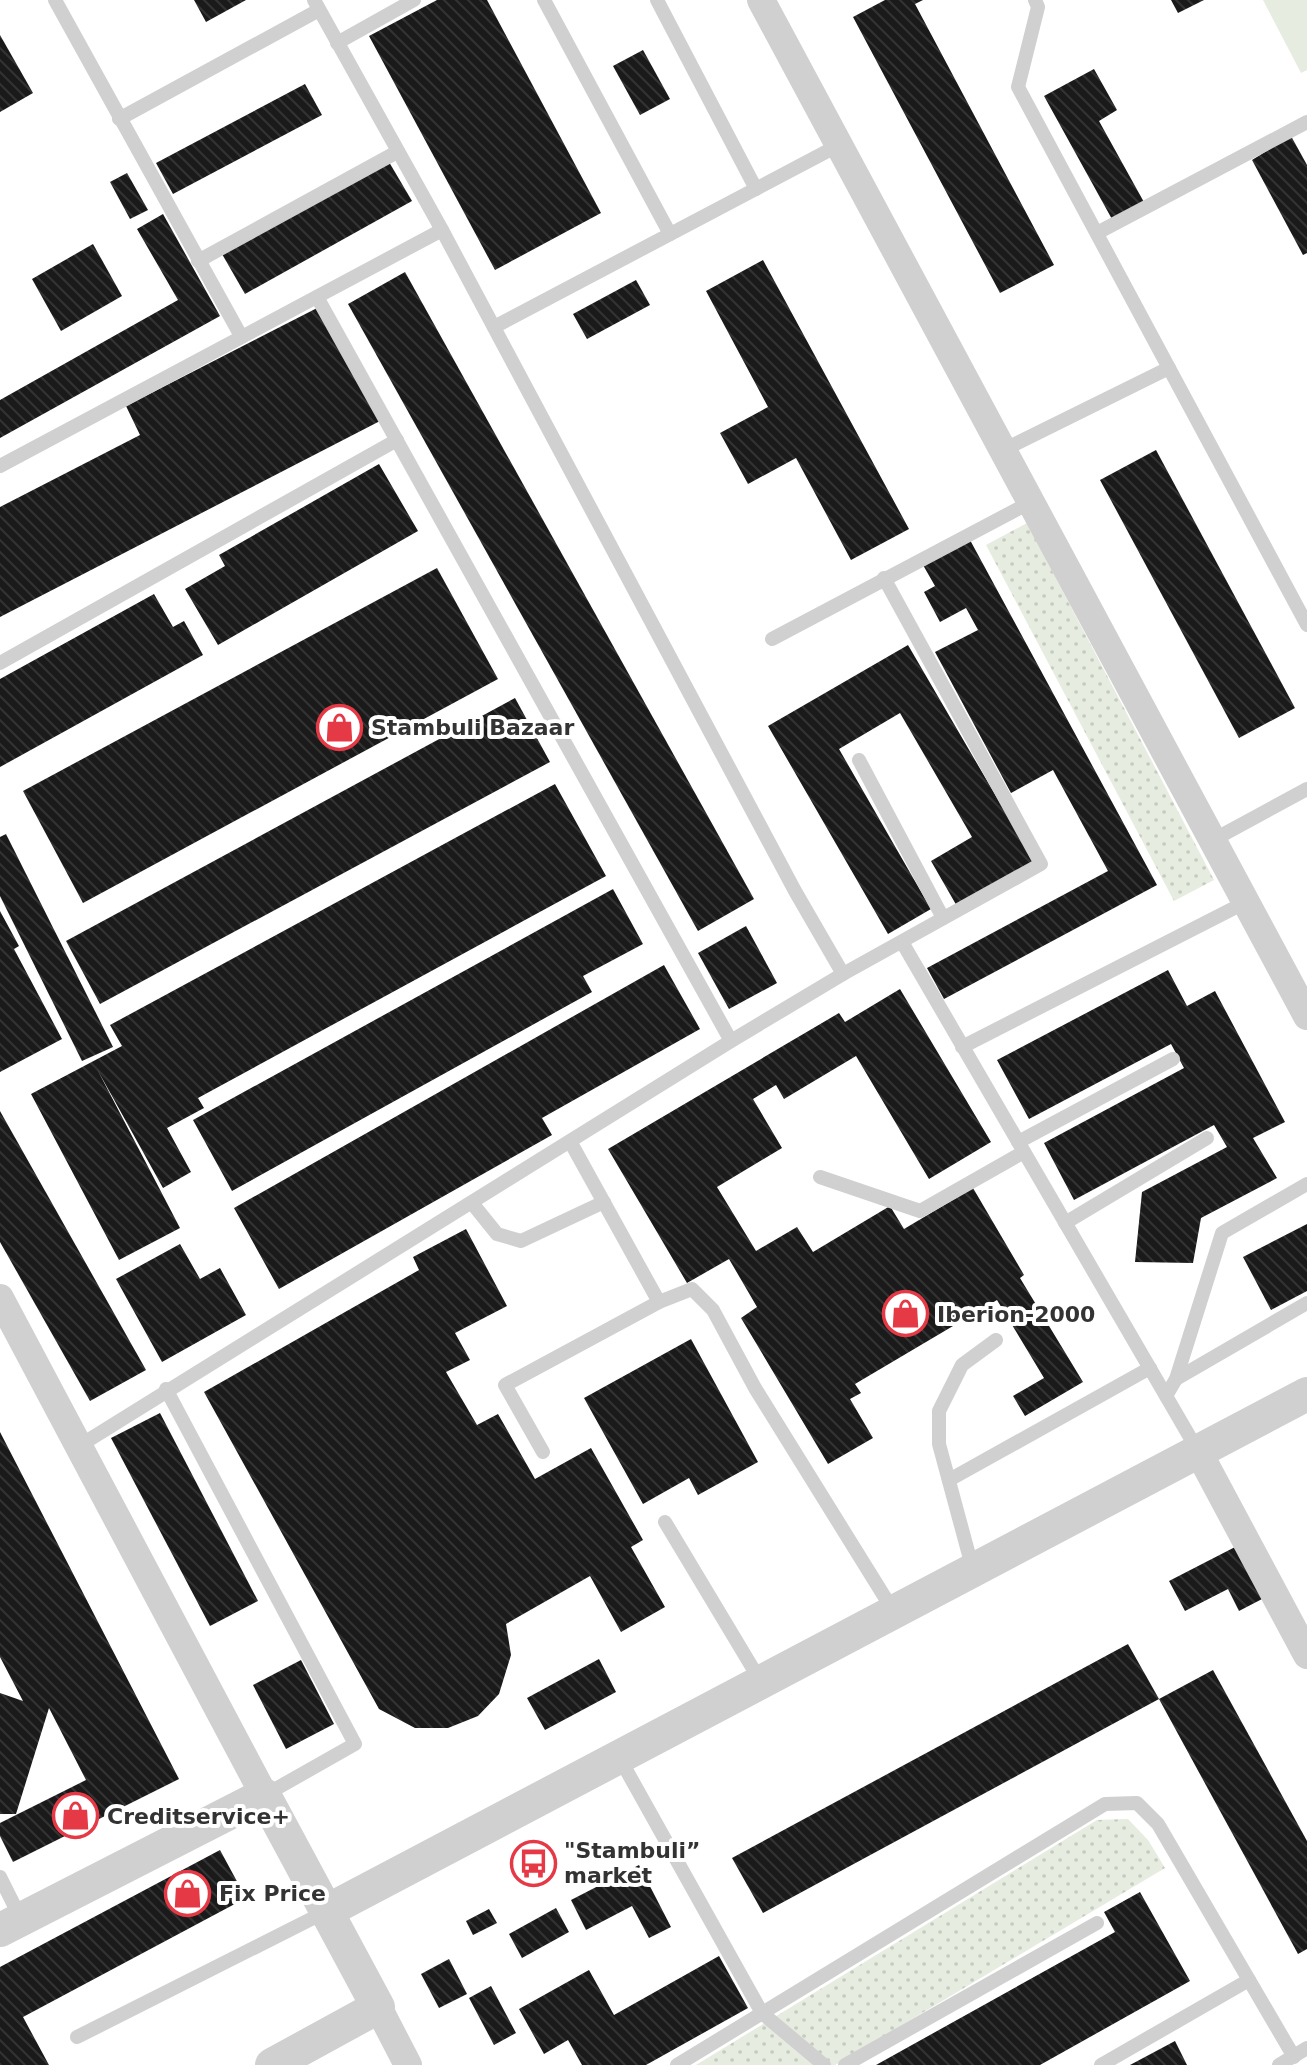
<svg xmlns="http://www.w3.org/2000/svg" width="1307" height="2065" font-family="'DejaVu Sans',sans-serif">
	<defs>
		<pattern id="grass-dots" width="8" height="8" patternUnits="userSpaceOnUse" patternTransform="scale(2)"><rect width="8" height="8" fill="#e6ecdf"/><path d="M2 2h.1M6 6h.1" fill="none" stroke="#c6cbc0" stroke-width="1.8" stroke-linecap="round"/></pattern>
		<pattern id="building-back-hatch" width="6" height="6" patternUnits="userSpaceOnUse" patternTransform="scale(2)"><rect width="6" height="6" fill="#1a1a1a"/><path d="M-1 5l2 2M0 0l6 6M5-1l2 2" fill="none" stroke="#333"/></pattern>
	</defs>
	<rect width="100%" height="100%" fill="#fff"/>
	<g fill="url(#grass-dots)">
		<path d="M 1027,523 L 1214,880 L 1174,901 L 986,545 Z"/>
		<path d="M 1128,1819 L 1148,1840 L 1165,1868 L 835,2065 L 696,2065 L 1097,1820 Z"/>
	</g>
	<path fill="#e6ecdf" d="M 1263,0 L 1307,0 L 1307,70 L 1301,73 Z"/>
	<g fill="url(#building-back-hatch)">
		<path d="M 194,0 L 246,0 L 206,22 Z"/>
		<path d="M 437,0 L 487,0 L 601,213 L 495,270 L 369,36 Z"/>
		<path d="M 885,0 L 923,0 L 915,4 L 1054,265 L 1000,293 L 853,17 Z"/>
		<path d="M 1171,0 L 1204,0 L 1178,13 Z"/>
		<path d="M 0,35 L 33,93 L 0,112 Z"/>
		<path d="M 643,50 L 670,99 L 640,115 L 613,66 Z"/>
		<path d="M 1094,69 L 1117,110 L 1099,121 L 1145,204 L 1113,221 L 1044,96 Z"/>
		<path d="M 305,84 L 322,115 L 173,194 L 156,163 Z"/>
		<path d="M 1291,136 L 1307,165 L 1307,253 L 1303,255 L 1252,160 Z"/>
		<path d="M 389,162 L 412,201 L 245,294 L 222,254 Z"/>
		<path d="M 127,173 L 148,210 L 130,219 L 110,182 Z"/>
		<path d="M 163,214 L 220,316 L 0,438 L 0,400 L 178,300 L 137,229 Z"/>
		<path d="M 93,244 L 122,296 L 61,331 L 32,279 Z"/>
		<path d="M 763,260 L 909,529 L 851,560 L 796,458 L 748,484 L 720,433 L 768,407 L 706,291 Z"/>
		<path d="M 405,272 L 754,899 L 698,931 L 348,304 Z"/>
		<path d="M 636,280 L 650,305 L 587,339 L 573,314 Z"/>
		<path d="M 321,306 L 380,421 L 0,617 L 0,507 L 140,435 L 126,406 Z"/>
		<path d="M 1156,450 L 1295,708 L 1239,738 L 1100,480 Z"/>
		<path d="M 379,464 L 418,531 L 218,645 L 185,589 L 225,566 L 219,555 Z"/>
		<path d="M 970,540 L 1157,885 L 944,999 L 927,968 L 1108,871 L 1053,770 L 1011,793 L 935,652 L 978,630 L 966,608 L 940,622 L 924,592 L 935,586 L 923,565 Z"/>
		<path d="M 437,568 L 498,679 L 83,903 L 23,791 Z"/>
		<path d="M 154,594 L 173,627 L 184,621 L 203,655 L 0,767 L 0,679 Z"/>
		<path d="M 908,645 L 1035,863 L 958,908 L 931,861 L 972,837 L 900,713 L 839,749 L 931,909 L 888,934 L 768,726 Z"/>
		<path d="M 515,698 L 550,762 L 100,1004 L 66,941 Z"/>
		<path d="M 555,784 L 606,876 L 198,1098 L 204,1108 L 167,1128 L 191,1172 L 163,1188 L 97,1069 L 180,1228 L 119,1260 L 31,1094 L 122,1046 L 110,1025 Z"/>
		<path d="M 6,834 L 113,1047 L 82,1061 L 0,896 L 0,837 Z"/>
		<path d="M 613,889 L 643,944 L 583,976 L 592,992 L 232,1191 L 193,1120 Z"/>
		<path d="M 0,911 L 19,946 L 14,949 L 62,1039 L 0,1072 Z"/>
		<path d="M 746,926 L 777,983 L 729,1009 L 698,953 Z"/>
		<path d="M 664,965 L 700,1029 L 542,1118 L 552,1135 L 279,1289 L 234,1208 Z"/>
		<path d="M 1168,970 L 1187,1006 L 1215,991 L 1285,1122 L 1253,1138 L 1277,1178 L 1201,1218 L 1193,1263 L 1135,1262 L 1142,1192 L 1227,1147 L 1214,1125 L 1074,1200 L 1044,1143 L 1184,1068 L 1171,1044 L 1029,1119 L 997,1060 Z"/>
		<path d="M 900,989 L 991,1142 L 929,1179 L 856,1056 L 784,1099 L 776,1085 L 753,1099 L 782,1148 L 717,1187 L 756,1251 L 797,1227 L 813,1252 L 890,1206 L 904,1229 L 973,1188 L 1024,1275 L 1020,1278 L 1083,1382 L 1025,1416 L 1013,1396 L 1044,1378 L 997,1300 L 855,1384 L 861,1393 L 850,1399 L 873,1438 L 828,1464 L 741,1318 L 757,1307 L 729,1259 L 687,1283 L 608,1149 L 839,1013 L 845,1022 Z"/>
		<path d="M 0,1111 L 146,1370 L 90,1401 L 0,1242 Z"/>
		<path d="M 1307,1224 L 1307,1291 L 1271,1310 L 1243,1257 Z"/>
		<path d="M 466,1229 L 507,1306 L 455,1333 L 470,1360 L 446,1372 L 477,1425 L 498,1414 L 535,1479 L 591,1448 L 643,1540 L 631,1547 L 665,1607 L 621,1632 L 590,1576 L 506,1624 L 511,1655 L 499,1694 L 478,1716 L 448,1728 L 415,1728 L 379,1709 L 204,1392 L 419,1270 L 413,1257 Z"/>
		<path d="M 180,1244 L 200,1279 L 220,1268 L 246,1315 L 162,1362 L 116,1279 Z"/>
		<path d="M 691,1339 L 758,1462 L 698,1495 L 689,1478 L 643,1504 L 584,1398 Z"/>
		<path d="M 160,1413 L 258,1601 L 210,1626 L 111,1438 Z"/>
		<path d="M 0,1432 L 179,1779 L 13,1862 L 0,1836 L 0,1823 L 86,1780 L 49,1708 L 16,1814 L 0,1814 L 0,1693 L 23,1701 L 0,1657 Z"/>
		<path d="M 1237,1546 L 1264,1598 L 1239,1611 L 1228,1589 L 1185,1611 L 1169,1581 Z"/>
		<path d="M 1128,1644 L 1159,1699 L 763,1913 L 732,1858 Z"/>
		<path d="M 599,1659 L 616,1692 L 545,1730 L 527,1698 Z"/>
		<path d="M 301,1660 L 334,1724 L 286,1749 L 253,1685 Z"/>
		<path d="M 1213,1670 L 1307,1841 L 1307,1949 L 1298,1954 L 1159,1699 Z"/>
		<path d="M 220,1850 L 246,1898 L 23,2017 L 49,2065 L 0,2065 L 0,1967 Z"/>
		<path d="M 639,1865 L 671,1927 L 649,1938 L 632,1906 L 586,1930 L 571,1900 Z"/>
		<path d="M 1140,1892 L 1190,1981 L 1040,2065 L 876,2065 L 1115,1932 L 1104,1912 Z"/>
		<path d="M 556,1908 L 569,1932 L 522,1958 L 509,1934 Z"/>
		<path d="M 489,1909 L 497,1923 L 473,1935 L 466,1921 Z"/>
		<path d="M 719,1956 L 748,2008 L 646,2065 L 582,2065 L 568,2040 L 544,2054 L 519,2009 L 589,1970 L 614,2015 Z"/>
		<path d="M 449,1959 L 467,1994 L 439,2008 L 421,1974 Z"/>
		<path d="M 491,1986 L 516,2033 L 494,2045 L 469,1998 Z"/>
		<path d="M 1175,2041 L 1187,2065 L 1130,2065 Z"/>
	</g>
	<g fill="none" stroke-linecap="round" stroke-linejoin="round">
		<g stroke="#d0d0d0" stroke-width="14">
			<path d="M 55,0 L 241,336"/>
			<path d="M 314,0 L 442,230 L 795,891 L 843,974"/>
			<path d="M 544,0 L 670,234"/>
			<path d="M 657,0 L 756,189"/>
			<path d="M 1035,0 L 1038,7 L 1018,87 L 1307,625"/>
			<path d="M 337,43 L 414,0"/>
			<path d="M 119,119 L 319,10"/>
			<path d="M 1097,233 L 1307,122"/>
			<path d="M 198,261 L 397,152"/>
			<path d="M 317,297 L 731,1041"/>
			<path d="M 494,327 L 839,145"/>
			<path d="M 1003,450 L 1169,368"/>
			<path d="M 0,466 L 442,230"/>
			<path d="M 772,639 L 1031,502"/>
			<path d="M 0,663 L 397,440"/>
			<path d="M 859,760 L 943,918"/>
			<path d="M 1213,840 L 1307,789"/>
			<path d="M 902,942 L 1198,1451"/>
			<path d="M 962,1047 L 1246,902"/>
			<path d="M 1018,1142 L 1173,1059"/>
			<path d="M 571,1143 L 659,1302 L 692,1289 L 713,1310 L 755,1388 L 894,1612"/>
			<path d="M 820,1177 L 920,1211 L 1024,1152"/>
			<path d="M 472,1203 L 497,1234 L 521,1241 L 604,1202"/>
			<path d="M 1065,1223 L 1207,1138"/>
			<path d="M 1176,1379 L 1307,1303"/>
			<path d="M 166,1389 L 355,1744 L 265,1795"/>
			<path d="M 1166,1396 L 1176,1379 L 1222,1233 L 1307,1184"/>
			<path d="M 79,1446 L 731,1041 L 843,974 L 1041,864 L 884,578"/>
			<path d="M 543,1452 L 505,1385 L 659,1302"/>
			<path d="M 949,1480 L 1150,1368"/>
			<path d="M 665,1522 L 761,1682"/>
			<path d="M 973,1570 L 939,1444 L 939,1411 L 962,1365 L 996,1340"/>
			<path d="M 619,1757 L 762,2013 L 824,2065"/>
			<path d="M 0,1877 L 21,1919"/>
			<path d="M 77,2037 L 327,1911"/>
			<path d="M 677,2065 L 1105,1804 L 1137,1803 L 1158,1824 L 1294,2057"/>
			<path d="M 845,2065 L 1097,1923"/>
			<path d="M 1101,2065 L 1249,1980"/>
			<path d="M 1279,2065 L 1307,2048"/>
		</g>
		<g stroke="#d0d0d0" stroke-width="28">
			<path d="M 761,0 L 1307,1016"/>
			<path d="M 0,1298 L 264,1795"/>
			<path d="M 1198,1451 L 1307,1655"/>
			<path d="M 378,2007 L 408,2065"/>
		</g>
		<g stroke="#d0d0d0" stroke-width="34">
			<path d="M 327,1911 L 1307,1394"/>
			<path d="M 0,1930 L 264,1795 L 378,2007 L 272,2065"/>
		</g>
	</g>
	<defs>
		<symbol id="shop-ring" viewBox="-11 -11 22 22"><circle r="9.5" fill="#fff" stroke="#e63946" stroke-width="1.5"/><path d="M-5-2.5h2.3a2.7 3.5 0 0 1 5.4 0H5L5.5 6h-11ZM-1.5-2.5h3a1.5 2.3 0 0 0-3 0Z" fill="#e63946"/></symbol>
		<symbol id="bus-ring" viewBox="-11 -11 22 22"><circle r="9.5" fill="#fff" stroke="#e63946" stroke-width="1.5"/><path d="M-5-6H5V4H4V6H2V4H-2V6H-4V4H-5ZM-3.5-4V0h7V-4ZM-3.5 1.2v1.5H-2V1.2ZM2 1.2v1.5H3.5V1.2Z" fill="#e63946"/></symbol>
	</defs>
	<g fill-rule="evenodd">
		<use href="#shop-ring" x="314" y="702" width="51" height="51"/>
		<use href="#shop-ring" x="880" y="1288" width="51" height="51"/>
		<use href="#shop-ring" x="50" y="1790" width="51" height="51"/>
		<use href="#bus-ring" x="508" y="1838" width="51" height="51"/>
		<use href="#shop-ring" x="162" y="1868" width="51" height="51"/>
	</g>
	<g text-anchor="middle" stroke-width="8" stroke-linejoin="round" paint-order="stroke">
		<g font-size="22" font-weight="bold" fill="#333" stroke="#fff" text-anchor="start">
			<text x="371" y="735">Stambuli Bazaar</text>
			<text x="937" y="1322">Iberion-2000</text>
			<text x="107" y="1824">Creditservice+</text>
			<text x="564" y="1858">"Stambuli”<tspan x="564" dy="25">market</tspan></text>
			<text x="219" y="1901">Fix Price</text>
		</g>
	</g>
</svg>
